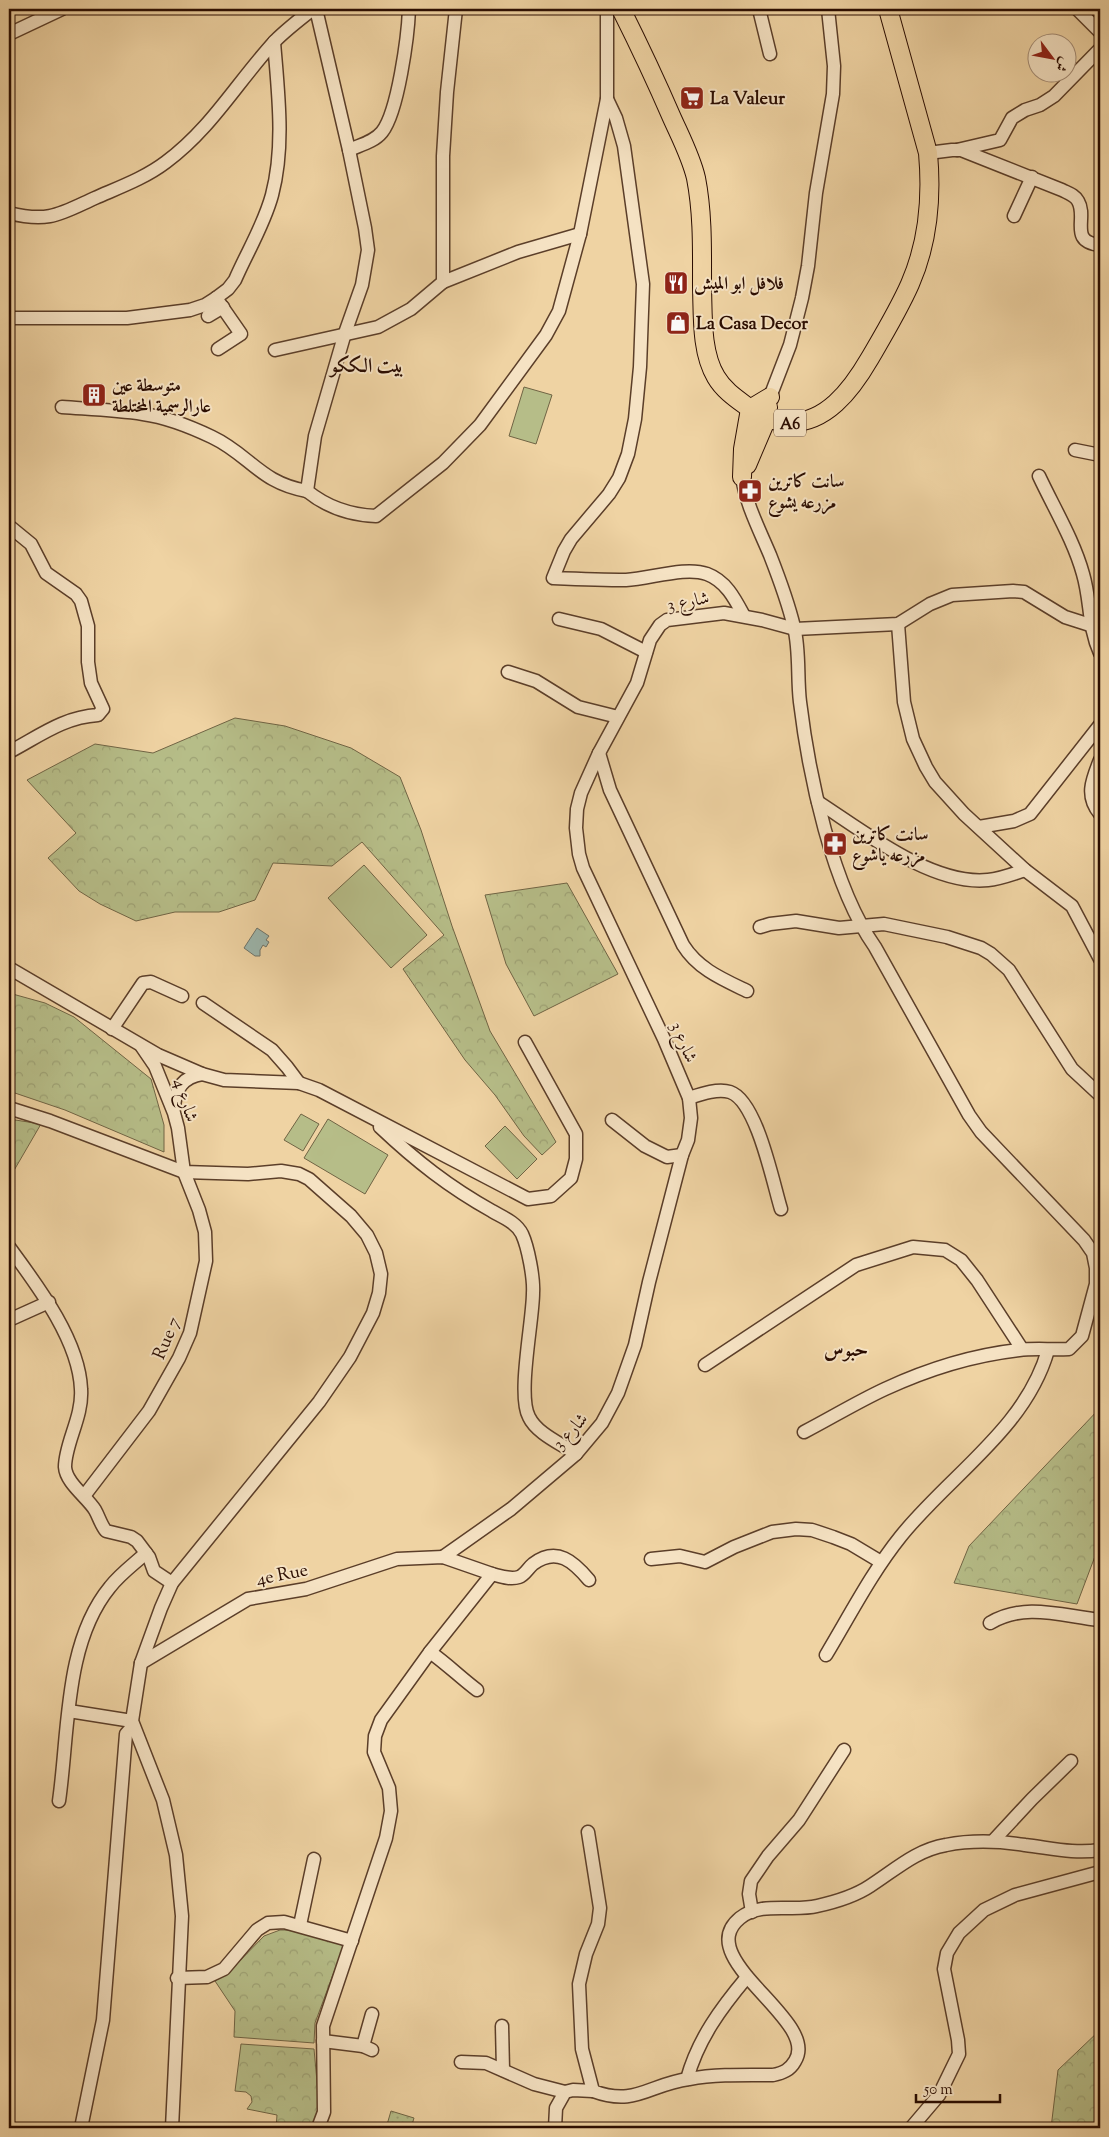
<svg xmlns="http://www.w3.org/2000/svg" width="1109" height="2137" font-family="'Sorts Mill Goudy',Amiri,serif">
	<defs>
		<pattern id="grass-dots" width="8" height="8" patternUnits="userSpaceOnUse" patternTransform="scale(1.25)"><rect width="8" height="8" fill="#b6bd88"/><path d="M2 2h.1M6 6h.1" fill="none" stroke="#9da174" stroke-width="1.8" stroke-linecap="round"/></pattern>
		<pattern id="forest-crowns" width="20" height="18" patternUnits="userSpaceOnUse" patternTransform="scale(1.25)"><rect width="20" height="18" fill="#b6bd88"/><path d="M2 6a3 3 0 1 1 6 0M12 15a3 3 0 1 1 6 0" fill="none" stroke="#9da174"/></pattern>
	</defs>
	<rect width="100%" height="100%" fill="#efd3a3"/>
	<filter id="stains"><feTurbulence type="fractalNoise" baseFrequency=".004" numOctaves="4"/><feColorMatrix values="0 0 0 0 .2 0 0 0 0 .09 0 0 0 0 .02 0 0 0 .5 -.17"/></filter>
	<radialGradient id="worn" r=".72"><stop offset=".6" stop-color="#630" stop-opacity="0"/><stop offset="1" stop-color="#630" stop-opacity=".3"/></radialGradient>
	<path fill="url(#grass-dots)" stroke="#706444" d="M 391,2111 L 414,2118 L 411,2128 L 386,2128 Z"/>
	<g fill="url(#forest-crowns)" stroke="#706444">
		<path d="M 235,718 L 285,726 L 351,748 L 400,777 L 421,830 L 452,926 L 490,1031 L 556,1142 L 542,1155 L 524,1136 L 495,1095 L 465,1060 L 403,969 L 444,935 L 362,842 L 332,866 L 273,863 L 255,900 L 219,912 L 175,912 L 136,921 L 100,904 L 79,891 L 48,858 L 76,833 L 27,780 L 95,744 L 153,753 Z"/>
		<path d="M 567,883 L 618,974 L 534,1016 L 506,964 L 485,895 Z"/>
		<path d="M 9,993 L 45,1003 L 74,1017 L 151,1079 L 164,1125 L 164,1152 L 65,1110 L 9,1091 Z"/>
		<path d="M 9,1119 L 41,1124 L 9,1179 Z"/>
		<path d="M 1100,1408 L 1100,1543 L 1077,1604 L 954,1583 L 969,1546 Z"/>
		<path d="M 280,1930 L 295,1930 L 344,1945 L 315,2023 L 314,2043 L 234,2037 L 235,2011 L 215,1981 L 228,1973 L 264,1936 Z"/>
		<path d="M 1100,2030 L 1100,2128 L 1051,2128 L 1058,2070 Z"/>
		<path d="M 241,2044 L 314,2049 L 319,2104 L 313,2128 L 276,2128 L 277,2115 L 247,2109 L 252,2102 L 251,2096 L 246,2092 L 235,2091 Z"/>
	</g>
	<g fill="#b6bd88" stroke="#706444">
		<path d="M 524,387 L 552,395 L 536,444 L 509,436 Z"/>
		<path d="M 364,865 L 427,935 L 391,968 L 328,898 Z"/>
		<path d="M 301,1114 L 319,1124 L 303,1151 L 284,1140 Z"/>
		<path d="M 328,1119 L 388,1155 L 365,1194 L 304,1158 Z"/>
		<path d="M 505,1126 L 537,1159 L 517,1179 L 485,1146 Z"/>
	</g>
	<path fill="#9cb6ad" stroke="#6e7268" d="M 257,928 L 269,936 L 266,940 L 269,942 L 266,947 L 263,945 L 260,950 L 260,956 L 255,956 L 244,948 Z"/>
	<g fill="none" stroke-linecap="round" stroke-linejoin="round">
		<defs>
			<g id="minor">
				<path d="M 316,9 L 349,150 L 365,228 L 368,250 L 362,285 L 345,333 L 315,436 L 307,491 C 328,508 350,515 376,516 L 443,463 L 480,425 L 546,335 L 559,311 L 580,234 L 607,99 L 607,9"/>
				<path d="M 759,9 L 770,54"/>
				<path d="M 1077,9 L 1100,32"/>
				<path d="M 9,34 L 62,9"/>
				<path d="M 607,99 L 616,118 L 624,146 L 643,284 L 640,367 L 635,419 L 628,454 L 619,478 L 609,494 L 571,539 L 564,551 L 553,578 C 577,579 602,580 626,580 C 650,579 685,566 707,574 C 726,581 735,599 744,616"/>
				<path d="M 349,150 C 360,145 374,142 382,132 C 398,112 408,36 409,9"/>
				<path d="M 957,150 L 1000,140 L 1012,118 L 1025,110 L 1040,105 L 1054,96 L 1100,49"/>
				<path d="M 928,153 L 952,150 L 961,150 L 1062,190 C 1068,193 1075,195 1078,201 C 1088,218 1068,242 1100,245"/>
				<path d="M 9,213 C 49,223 60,214 95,198 C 120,187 145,178 166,162 C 211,129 238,81 275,41 C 287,29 300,19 313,9"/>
				<path d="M 1014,216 L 1032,177"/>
				<path d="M 443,282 L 518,252 L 580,234"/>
				<path d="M 216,298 L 241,334 L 218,349"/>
				<path d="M 208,316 L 223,307"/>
				<path d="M 9,318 L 127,318 L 190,310 L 205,305 L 216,298 L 228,289 L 235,280 C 247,252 264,225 272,195 C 285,146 278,92 274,42"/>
				<path d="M 275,350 L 378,327 L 411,309 L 443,282 L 443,156 L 447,92 L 456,9"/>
				<path d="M 770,397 L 790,345 L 802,298 L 808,266 L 816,193 L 833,94 L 834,66 L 828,9"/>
				<path d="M 62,407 C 89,409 116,410 143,414 C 165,417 191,427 212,437 C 250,455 260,483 307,491"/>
				<path d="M 1075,450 L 1100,455"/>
				<path d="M 1039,476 C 1054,508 1074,541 1083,574 C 1091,601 1088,627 1100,653"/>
				<path d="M 742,477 C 746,504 759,529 770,555 C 779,578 788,602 794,627 C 800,650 797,678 800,702 C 809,776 832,886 875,947 L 969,1115 L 981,1132 L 1084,1240 L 1093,1253 L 1096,1268 L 1096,1284 L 1082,1336 L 1069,1349 C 1052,1350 1035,1348 1019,1350 C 974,1355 926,1370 885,1389 C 857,1402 831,1418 804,1432"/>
				<path d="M 9,526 L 31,544 L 46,573 L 76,594 L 81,601 L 88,626 L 88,662 L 91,683 L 103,709 L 98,715 C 63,717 38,737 9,752"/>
				<path d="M 559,619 L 601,629 L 646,652"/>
				<path d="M 898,624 L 904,702 L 913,739 L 926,767 L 935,782 L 964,814 L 1025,870 L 1072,906 L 1100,959"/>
				<path d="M 508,672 L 536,681 L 578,707 L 618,717"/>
				<path d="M 599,753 L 610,790 L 683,945 C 698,969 722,979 747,991"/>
				<path d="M 1100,760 C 1092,780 1085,796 1100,814"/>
				<path d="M 818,802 C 863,831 932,886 988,880 C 1000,879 1013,874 1025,870"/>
				<path d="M 979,827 L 1014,821 L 1030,814 L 1100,725"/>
				<path d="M 760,927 L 770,924 L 796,921 L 839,928 L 884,924 L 947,937 L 981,948 L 991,954 L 1009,970 L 1072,1069 L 1100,1095"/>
				<path d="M 9,968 L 158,1055 L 202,1074 L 224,1080 L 299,1083 L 319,1090 L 528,1199 L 551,1196 L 571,1178 L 576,1159 L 576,1134 L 525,1042"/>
				<path d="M 203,1003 L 272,1050 L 287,1067 L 299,1083"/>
				<path d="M 112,1029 L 143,983 L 151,982 L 182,996"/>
				<path d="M 689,1098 C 701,1094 718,1088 730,1092 C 757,1101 773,1183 781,1209"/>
				<path d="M 9,1108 L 50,1121 L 184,1172 L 248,1174 L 281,1171 L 299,1174 L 309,1179 L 351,1216 L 367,1235 L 376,1253 L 381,1274 L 379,1293 L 373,1313 L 350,1357 L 319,1402 L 172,1583 L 161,1608 L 141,1663 L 132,1721 L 163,1800 L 176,1855 L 182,1916 L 172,2128"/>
				<path d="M 174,1108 C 175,1089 183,1077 202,1074"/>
				<path d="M 612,1120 L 645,1146 L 667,1157 L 682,1155"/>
				<path d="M 380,1127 C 416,1161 449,1187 492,1211 C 502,1217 516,1222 522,1234 C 528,1247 534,1278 533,1293 C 533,1321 517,1395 529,1417 C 537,1434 562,1444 576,1454"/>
				<path d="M 9,1247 C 37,1285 79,1340 81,1389 C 83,1417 65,1443 65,1467 C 66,1483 87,1497 95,1510 C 99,1517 101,1525 106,1531 L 131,1537 L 137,1541 L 149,1557 L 154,1571 L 172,1583"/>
				<path d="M 9,1320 L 49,1302"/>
				<path d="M 705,1365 L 856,1265 L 913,1247 L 945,1250 L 961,1260 L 977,1280 L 1022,1349"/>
				<path d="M 84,1496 L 149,1411 L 179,1358 L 190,1333 L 206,1261 L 205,1232 L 199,1210 L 184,1172 L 178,1128 L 174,1113 L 155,1066 L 142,1047"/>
				<path d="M 443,1557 L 511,1509 L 576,1454 L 602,1423 L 618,1393 L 635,1345 L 649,1282 L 682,1155 L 688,1140 L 691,1118 L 689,1098 L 664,1039 L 583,868 L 579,854 L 576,828 L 577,809 L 581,793 L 599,753 L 637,683 L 650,640 L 660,625 L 667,620 L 724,613 L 762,620 L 795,629 L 898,624 L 930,604 L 952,595 L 1013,591 L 1024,592 L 1065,617 L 1090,625"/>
				<path d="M 651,1559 L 680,1556 L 705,1562 L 734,1547 L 772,1532 L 796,1529 L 812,1530 L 833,1537 L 851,1544 L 881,1562"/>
				<path d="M 492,1574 C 500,1576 510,1580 519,1577 C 525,1575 528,1568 533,1564 C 557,1546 574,1562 589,1580"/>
				<path d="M 990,1623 C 1025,1602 1062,1616 1100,1620"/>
				<path d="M 430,1652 C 447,1664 461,1678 477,1690"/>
				<path d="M 826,1655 C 850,1615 872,1572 901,1536 C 950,1475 1026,1428 1048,1350"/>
				<path d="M 141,1663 L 248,1599 L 306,1589 L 397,1559 L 443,1557 L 492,1574 L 430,1652 L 381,1720 L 375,1736 L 374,1752 L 389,1788 L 391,1811 L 386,1838 L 323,2026 L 324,2112 L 318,2128"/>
				<path d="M 69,1711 L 132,1721"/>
				<path d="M 59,1801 C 69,1732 64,1643 110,1587 C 120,1574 134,1564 146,1553"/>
				<path d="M 588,1832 L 600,1908 L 598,1924 L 586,1954 L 579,1984 L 582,2049 L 593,2091 C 636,2107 649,2084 689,2079 C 717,2074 745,2075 773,2075 C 783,2073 790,2070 795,2061 C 821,2020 690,1959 740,1918 C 761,1901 793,1912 817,1906 C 835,1902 855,1896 870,1886 C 895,1870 916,1850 946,1845 C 972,1840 999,1841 1025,1845 C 1051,1848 1074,1854 1100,1850"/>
				<path d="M 993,1841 L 1032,1799 L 1071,1761"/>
				<path d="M 752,1912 L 749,1894 L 751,1881 L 768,1856 L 799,1820 L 844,1750"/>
				<path d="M 300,1925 L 314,1859"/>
				<path d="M 177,1978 L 207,1977 L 224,1969 L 257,1930 L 268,1923 L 284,1922 L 352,1941"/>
				<path d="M 502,2026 L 503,2070"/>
				<path d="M 323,2041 L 363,2046 L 372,2050"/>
				<path d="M 363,2046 L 372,2014"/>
				<path d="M 461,2062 L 486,2063 L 534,2084 L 565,2092"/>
				<path d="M 687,2079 C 698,2039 721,2008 747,1977"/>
				<path d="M 81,2128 L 103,2020 L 126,1734 L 133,1726"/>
				<path d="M 555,2128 L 556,2108 L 565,2092 L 573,2090 L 593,2091"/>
				<path d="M 911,2128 L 939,2095 L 959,2054 L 958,2040 L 944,1969 L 947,1953 L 959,1933 L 984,1910 L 1015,1895 L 1100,1872"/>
			</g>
			<g id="highway">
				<path d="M 621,9 C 639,45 656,81 672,118 C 681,138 691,157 696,178 C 703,214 702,251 702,287 C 703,316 701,352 716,377 C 723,389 734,397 745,405 C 757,414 770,421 785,422 C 825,426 852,389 870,358 C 884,334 899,309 910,284 C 928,243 932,197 928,153 L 888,9"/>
				<path d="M 747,465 L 767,418 L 768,407"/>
				<path d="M 742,477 L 743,449 L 750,409 L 770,397"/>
			</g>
		</defs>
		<use href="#minor" stroke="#5b3e29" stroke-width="15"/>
		<use href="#highway" stroke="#2a0c00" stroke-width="20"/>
		<use href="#minor" stroke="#f5e2c3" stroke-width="12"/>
		<use href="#highway" stroke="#efd3a3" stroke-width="18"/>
	</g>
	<defs>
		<symbol id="supermarket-square" viewBox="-11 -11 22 22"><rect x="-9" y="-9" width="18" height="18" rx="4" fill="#8f2418" stroke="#f5e2c3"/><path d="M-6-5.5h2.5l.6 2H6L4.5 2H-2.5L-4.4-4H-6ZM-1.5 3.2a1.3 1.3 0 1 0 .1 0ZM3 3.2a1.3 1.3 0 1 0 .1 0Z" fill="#fff"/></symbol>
		<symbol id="restaurant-square" viewBox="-11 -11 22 22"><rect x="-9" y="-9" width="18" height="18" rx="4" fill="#8f2418" stroke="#f5e2c3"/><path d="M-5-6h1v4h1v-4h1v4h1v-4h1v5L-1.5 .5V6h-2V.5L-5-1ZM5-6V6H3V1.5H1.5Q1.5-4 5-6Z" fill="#fff"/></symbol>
		<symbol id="shop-square" viewBox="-11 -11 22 22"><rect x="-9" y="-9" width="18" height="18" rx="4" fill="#8f2418" stroke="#f5e2c3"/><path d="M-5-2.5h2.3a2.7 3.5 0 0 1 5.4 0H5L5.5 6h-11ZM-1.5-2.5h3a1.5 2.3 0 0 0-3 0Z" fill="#fff"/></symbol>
		<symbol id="building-square" viewBox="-11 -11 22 22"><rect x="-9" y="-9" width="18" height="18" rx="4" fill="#8f2418" stroke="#f5e2c3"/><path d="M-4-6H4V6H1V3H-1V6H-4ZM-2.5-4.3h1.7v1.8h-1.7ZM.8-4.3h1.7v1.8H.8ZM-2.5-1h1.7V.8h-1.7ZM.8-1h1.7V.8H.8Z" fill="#fff"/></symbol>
		<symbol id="pharmacy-square" viewBox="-11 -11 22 22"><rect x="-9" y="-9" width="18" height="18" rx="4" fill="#8f2418" stroke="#f5e2c3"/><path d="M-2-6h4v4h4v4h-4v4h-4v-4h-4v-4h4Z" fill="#fff"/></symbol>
	</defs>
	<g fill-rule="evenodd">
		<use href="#supermarket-square" x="678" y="84" width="28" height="28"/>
		<use href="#restaurant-square" x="662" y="269" width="28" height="28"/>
		<use href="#shop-square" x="664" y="309" width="28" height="28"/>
		<use href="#building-square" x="80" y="381" width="28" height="28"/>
		<use href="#pharmacy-square" x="736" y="477" width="28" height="28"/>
		<use href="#pharmacy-square" x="821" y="830" width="28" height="28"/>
	</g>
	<g text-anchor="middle" stroke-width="4" stroke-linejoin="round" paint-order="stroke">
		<rect fill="#f5e2c3" stroke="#674c3a" stroke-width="1" x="774" y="409.5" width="32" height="27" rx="4"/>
		<g font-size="16" font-weight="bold" fill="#2a0c00">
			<text x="790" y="429">A6</text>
		</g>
		<g font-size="18" font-weight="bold" fill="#2a0c00" stroke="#f5e2c3" text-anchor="start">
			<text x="710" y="104">La Valeur</text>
			<text x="694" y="289">فلافل ابو الميش</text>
			<text x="696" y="329">La Casa Decor</text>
			<text x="112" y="391">متوسطة عين<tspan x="112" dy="21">عارالرسمية المختلطة</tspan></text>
			<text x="768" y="487">سانت كاترين<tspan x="768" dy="21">مزرعه يشوع</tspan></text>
			<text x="852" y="840">سانت كاترين<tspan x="852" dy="21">مزرعه ياشوع</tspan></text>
		</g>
		<g font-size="18" fill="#2a0c00" stroke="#f5e2c3">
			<text transform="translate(688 601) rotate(-11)" y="6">شارع 3</text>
			<text transform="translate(684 1042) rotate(66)" y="6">شارع 3</text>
			<text transform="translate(186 1100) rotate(72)" y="6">شارع 4</text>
			<text transform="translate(166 1338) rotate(-67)" y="6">Rue 7</text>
			<text transform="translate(570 1431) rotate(-48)" y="6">شارع 3</text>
			<text transform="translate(282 1574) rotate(-11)" y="6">4e Rue</text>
		</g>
		<g font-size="20" font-weight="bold" fill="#2a0c00" stroke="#f5e2c3">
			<text x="367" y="372">بيت الككو</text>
			<text x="846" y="1356">حبوس</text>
		</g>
	</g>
	<rect width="1109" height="2137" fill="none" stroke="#efd3a3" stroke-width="30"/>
	<rect x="10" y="10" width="1089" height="2117" fill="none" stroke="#2a0c00" stroke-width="2.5"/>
	<rect x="15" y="15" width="1079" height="2107" fill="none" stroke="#2a0c00"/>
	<g transform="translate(1052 58) rotate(122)"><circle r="24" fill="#f5e2c3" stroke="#a48c75"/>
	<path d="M0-4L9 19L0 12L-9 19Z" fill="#8f2418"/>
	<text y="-8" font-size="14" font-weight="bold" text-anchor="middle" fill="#2a0c00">ش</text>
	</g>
	<path d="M916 2094v8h84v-8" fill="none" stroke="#2a0c00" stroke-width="2.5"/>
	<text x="924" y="2094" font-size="15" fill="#2a0c00" stroke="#f5e2c3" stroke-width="4" paint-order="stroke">50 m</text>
	<rect width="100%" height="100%" filter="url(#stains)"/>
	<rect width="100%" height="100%" fill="url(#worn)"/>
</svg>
